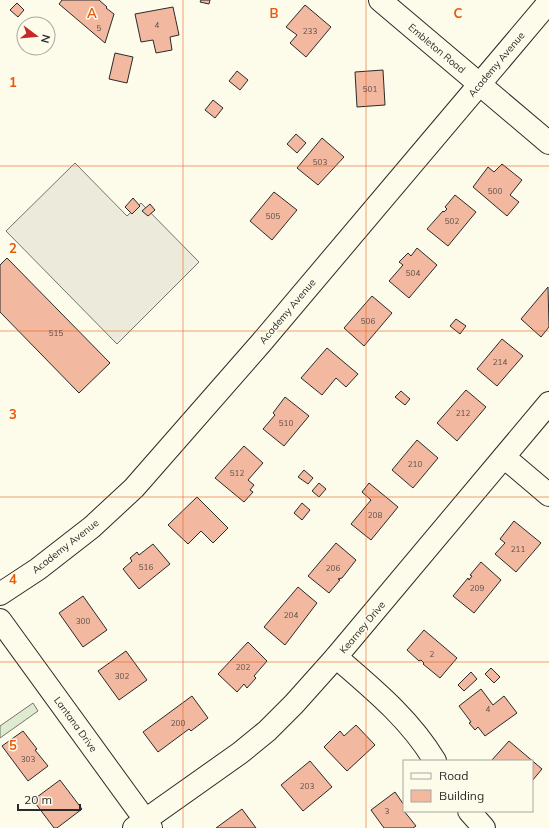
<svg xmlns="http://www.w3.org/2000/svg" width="549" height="828" font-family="Mulish,sans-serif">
	<rect width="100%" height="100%" fill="#fdfbea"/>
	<path fill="#deebd1" stroke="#74746e" d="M 33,703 L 38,711 L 0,738 L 0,726 Z"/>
	<path fill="#eceadb" stroke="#74746e" d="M 75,163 L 127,216 L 141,203 L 199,262 L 117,344 L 6,231 Z"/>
	<g fill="#f2b8a0" stroke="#2b2b2b">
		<path d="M 62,0 L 99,0 L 107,7 L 106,8 L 114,14 L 105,43 L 59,4 Z"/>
		<path d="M 201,0 L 210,0 L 209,4 L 200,2 Z"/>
		<path d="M 17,3 L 24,10 L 18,17 L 10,10 Z"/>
		<path d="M 305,5 L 331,27 L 306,57 L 290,43 L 297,35 L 286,27 Z"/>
		<path d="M 173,7 L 179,35 L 170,37 L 172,50 L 156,53 L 153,40 L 141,42 L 135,14 Z"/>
		<path d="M 115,53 L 133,57 L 127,83 L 109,79 Z"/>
		<path d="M 383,70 L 385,105 L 357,107 L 355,72 Z"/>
		<path d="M 237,71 L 248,80 L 240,90 L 229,81 Z"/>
		<path d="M 213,100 L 223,108 L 215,118 L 205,110 Z"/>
		<path d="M 296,134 L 306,143 L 297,153 L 287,144 Z"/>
		<path d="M 322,138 L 344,157 L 318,185 L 297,168 Z"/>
		<path d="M 502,164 L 522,180 L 510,195 L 519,202 L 507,216 L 473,187 L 488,167 L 494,172 Z"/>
		<path d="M 274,192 L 297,210 L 272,240 L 250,221 Z"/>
		<path d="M 455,195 L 476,212 L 448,246 L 427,229 L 443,211 L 444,212 L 447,209 L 445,207 Z"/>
		<path d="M 133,198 L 140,206 L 132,214 L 125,207 Z"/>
		<path d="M 150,204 L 155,210 L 148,216 L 142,211 Z"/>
		<path d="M 417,248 L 437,265 L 409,298 L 389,281 L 403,265 L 399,262 L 408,253 L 411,256 Z"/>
		<path d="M 7,258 L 110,363 L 79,393 L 0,312 L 0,265 Z"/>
		<path d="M 548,287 L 549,327 L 541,337 L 521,319 Z"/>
		<path d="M 372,296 L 392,313 L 364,346 L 344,328 Z"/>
		<path d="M 456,319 L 466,326 L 460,334 L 450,326 Z"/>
		<path d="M 502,339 L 523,356 L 497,386 L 477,369 Z"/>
		<path d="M 327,348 L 358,374 L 346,387 L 336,378 L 322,395 L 301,378 Z"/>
		<path d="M 466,390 L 486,407 L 457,441 L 437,423 Z"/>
		<path d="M 401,391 L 410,399 L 405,405 L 395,397 Z"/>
		<path d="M 285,397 L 309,416 L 284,446 L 263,429 L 275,415 L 273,413 Z"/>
		<path d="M 417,440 L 438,458 L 413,488 L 392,470 Z"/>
		<path d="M 244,446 L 263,463 L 248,480 L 254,485 L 250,490 L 253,492 L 244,502 L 215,478 Z"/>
		<path d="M 304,470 L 313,478 L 308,484 L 298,477 Z"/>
		<path d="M 319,483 L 326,489 L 319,497 L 312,491 Z"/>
		<path d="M 369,483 L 398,507 L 371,540 L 351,524 L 371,500 L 362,492 Z"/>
		<path d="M 197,497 L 228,528 L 213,543 L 201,531 L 188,544 L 168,525 Z"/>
		<path d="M 302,503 L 310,510 L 302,520 L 294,513 Z"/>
		<path d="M 514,521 L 541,543 L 516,572 L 495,554 L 505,543 L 500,539 Z"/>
		<path d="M 336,543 L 356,560 L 342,578 L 338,579 L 340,580 L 329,593 L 308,576 Z"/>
		<path d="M 153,544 L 170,564 L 139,589 L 123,569 L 132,561 L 130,558 L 137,552 L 139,555 Z"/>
		<path d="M 481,562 L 501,580 L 474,613 L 453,596 L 468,578 L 469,580 L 472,576 L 470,575 Z"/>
		<path d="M 298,587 L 317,603 L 285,645 L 264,627 Z"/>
		<path d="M 83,596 L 107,630 L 83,647 L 59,613 Z"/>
		<path d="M 424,630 L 457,658 L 440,678 L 423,664 L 424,663 L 421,660 L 419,661 L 407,650 Z"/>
		<path d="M 248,642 L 267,661 L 254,676 L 256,678 L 247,688 L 244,684 L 237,692 L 218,674 Z"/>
		<path d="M 126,651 L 147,680 L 119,700 L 98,671 Z"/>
		<path d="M 491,668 L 500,677 L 494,683 L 485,674 Z"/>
		<path d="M 471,672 L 477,679 L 464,691 L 458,685 Z"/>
		<path d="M 481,689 L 493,705 L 504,696 L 517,713 L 485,736 L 478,727 L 475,730 L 469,723 L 471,722 L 459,706 Z"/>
		<path d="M 192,696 L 208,718 L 191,731 L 189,729 L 158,752 L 143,732 Z"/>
		<path d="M 356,725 L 375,745 L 347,771 L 324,747 L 340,731 L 344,736 Z"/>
		<path d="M 23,731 L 37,749 L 35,750 L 48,766 L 28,781 L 2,746 Z"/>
		<path d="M 509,741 L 542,769 L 532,781 L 532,761 L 491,761 Z"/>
		<path d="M 310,761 L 332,787 L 303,811 L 281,785 Z"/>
		<path d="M 60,780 L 82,809 L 57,828 L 54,828 L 33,800 Z"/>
		<path d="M 395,792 L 404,805 L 404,811 L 416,826 L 413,828 L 384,828 L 371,810 Z"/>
		<path d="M 242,809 L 256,828 L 216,828 Z"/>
	</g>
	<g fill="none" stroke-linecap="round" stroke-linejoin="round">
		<defs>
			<g id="minor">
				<path d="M 380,0 L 549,143"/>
				<path d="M 504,457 L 549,495"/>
				<path d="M 0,594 L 38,569 L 92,527 L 134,488 L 261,343 L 549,2"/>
				<path d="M 0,620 L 151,828"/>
				<path d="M 336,657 C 373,689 410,719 435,761"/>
				<path d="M 469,811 L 484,828"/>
				<path d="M 134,828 L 240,753 L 267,731 L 294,704 L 336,657 L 549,403"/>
			</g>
		</defs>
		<use href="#minor" stroke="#2b2b2b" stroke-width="24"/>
		<use href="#minor" stroke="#fdfbea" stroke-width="22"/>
	</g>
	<path fill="none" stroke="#e8590c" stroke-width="1" stroke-opacity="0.55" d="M 183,0 L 183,828M 366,0 L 366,828M 0,166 L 549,166M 0,331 L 549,331M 0,497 L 549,497M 0,662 L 549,662"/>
	<g text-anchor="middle" stroke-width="3" stroke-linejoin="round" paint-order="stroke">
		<g font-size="8" fill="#5d4e48">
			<text x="157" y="28">4</text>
			<text x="99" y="31">5</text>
			<text x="310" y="34">233</text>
			<text x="370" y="92">501</text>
			<text x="320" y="165">503</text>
			<text x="495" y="194">500</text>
			<text x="273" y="219">505</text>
			<text x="452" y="224">502</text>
			<text x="413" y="276">504</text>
			<text x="368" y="324">506</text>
			<text x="56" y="336">515</text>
			<text x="500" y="365">214</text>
			<text x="463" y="416">212</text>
			<text x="286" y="426">510</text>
			<text x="415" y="467">210</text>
			<text x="237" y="476">512</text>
			<text x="375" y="518">208</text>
			<text x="518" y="552">211</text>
			<text x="146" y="570">516</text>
			<text x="333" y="571">206</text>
			<text x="477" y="591">209</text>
			<text x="291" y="618">204</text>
			<text x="83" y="624">300</text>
			<text x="432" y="657">2</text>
			<text x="243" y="670">202</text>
			<text x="122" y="679">302</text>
			<text x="488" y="712">4</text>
			<text x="178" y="726">200</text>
			<text x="28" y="762">303</text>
			<text x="307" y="789">203</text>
			<text x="387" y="814">3</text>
		</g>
		<g font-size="10" fill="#2b2b2b" stroke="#fdfbea">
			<text transform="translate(437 48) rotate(40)" y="4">Embleton Road</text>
			<text transform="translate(496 64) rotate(-50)" y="4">Academy Avenue</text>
			<text transform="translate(287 311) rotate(-50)" y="4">Academy Avenue</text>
			<text transform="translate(65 546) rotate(-38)" y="4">Academy Avenue</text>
			<text transform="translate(362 627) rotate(-50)" y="4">Kearney Drive</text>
			<text transform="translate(76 724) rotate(54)" y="4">Lantana Drive</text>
		</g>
	</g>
	<g font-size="13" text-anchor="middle" font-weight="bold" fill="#e8590c" stroke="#fdfbea" stroke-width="3" stroke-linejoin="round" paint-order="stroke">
		<text x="92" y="18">A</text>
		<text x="274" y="18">B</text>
		<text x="458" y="18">C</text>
		<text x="13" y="87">1</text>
		<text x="13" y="253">2</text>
		<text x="13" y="419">3</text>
		<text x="13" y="584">4</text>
		<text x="13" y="750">5</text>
	</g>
	<rect x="403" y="760" width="130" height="52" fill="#fdfbea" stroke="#a9a89e"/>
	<rect x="411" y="773" width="20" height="6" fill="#fdfbea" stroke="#a9a89e"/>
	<text x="439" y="780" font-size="12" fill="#2b2b2b">Road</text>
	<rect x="411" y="790" width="20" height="12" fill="#f2b8a0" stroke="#a9a89e"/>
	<text x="439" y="800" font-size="12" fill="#2b2b2b">Building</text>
	<g transform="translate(36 36) rotate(106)"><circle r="19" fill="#fdfbea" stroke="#a9a89e"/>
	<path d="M0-3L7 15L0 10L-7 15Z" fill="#c62828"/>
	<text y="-6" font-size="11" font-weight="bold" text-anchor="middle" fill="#2b2b2b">N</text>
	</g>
	<path d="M18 804v6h62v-6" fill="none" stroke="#2b2b2b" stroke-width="2"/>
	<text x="24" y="804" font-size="12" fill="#2b2b2b" stroke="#fdfbea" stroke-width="3" paint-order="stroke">20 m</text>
</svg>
